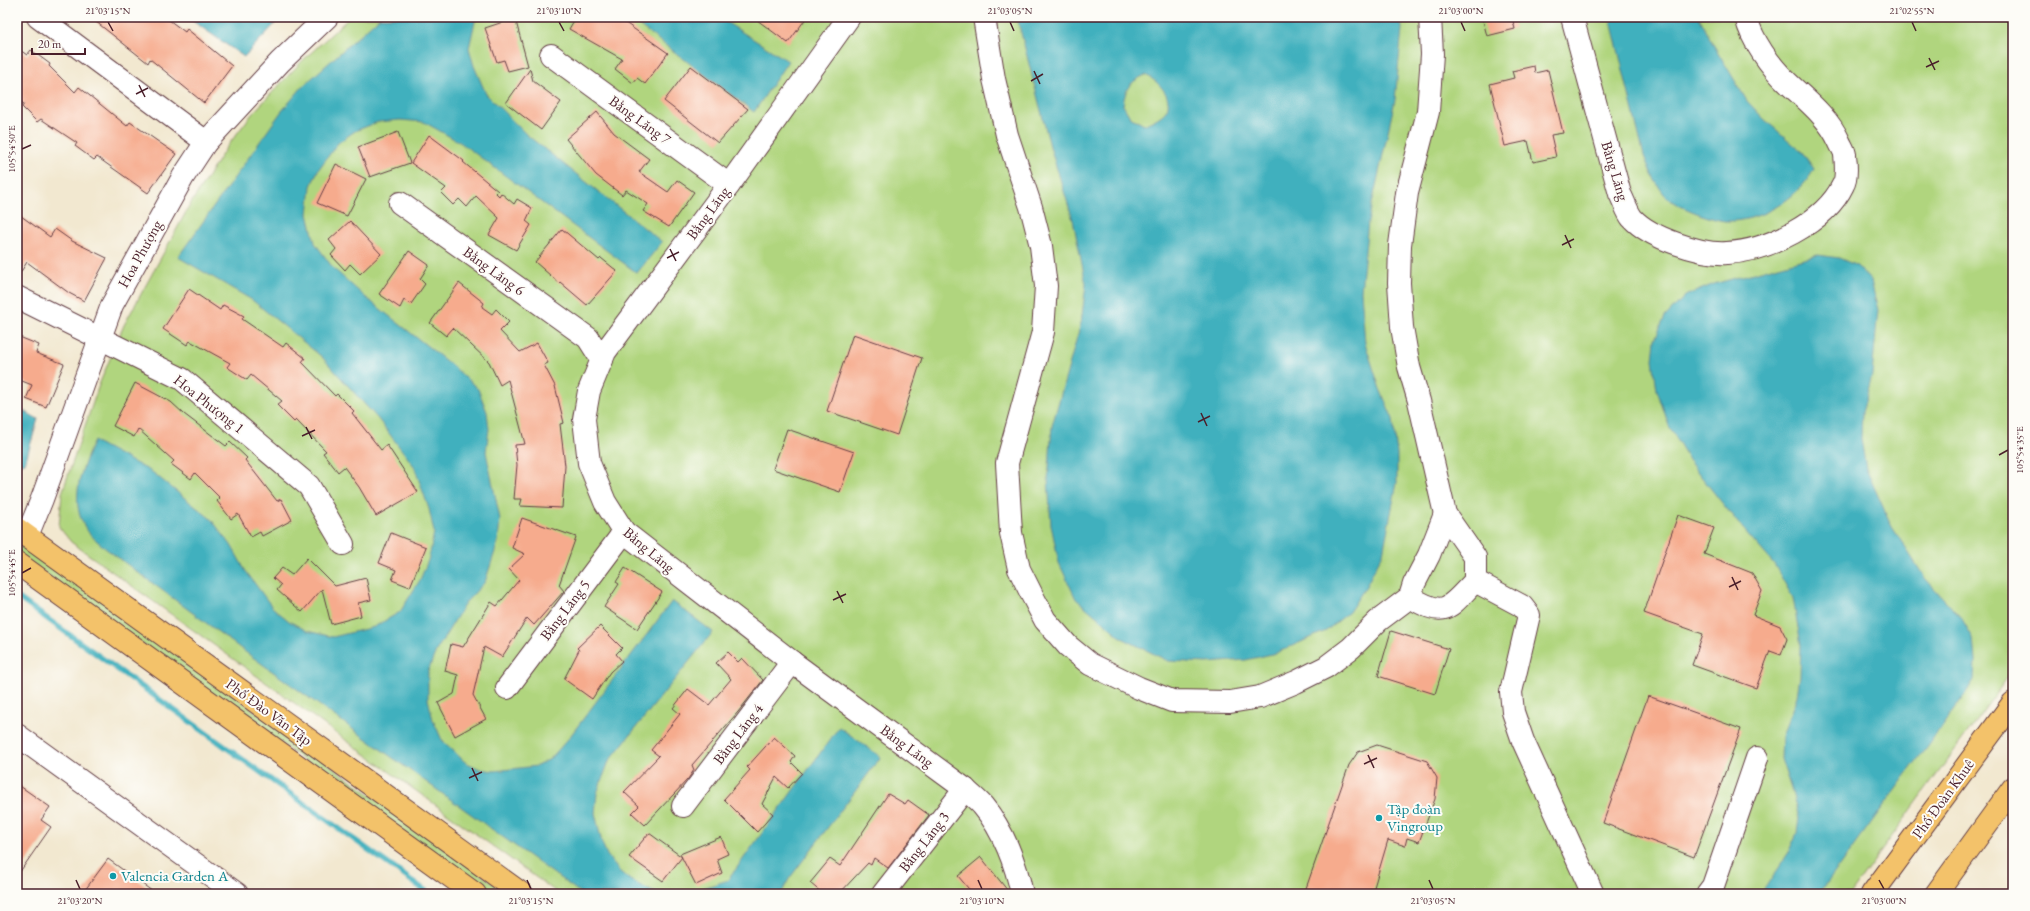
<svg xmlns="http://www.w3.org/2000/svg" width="2030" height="911" font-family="'EB Garamond',serif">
	<rect width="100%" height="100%" fill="#fdfcf7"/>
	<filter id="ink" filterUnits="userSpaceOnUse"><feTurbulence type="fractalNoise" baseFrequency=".025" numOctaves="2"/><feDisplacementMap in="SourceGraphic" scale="8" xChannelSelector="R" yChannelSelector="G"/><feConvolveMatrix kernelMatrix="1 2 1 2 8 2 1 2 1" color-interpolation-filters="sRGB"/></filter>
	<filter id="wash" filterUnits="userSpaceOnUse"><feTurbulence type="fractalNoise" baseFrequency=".012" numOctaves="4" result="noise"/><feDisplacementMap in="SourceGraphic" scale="16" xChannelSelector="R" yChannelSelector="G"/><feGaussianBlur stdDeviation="0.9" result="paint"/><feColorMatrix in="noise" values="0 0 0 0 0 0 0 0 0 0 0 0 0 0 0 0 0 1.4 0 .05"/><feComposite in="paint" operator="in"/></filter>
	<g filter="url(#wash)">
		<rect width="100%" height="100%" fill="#f2e8d0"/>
		<g fill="#b0d57e" stroke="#7d7a54">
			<path d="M 350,17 L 2013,17 L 2013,670 L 1850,894 L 559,894 L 71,542 L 59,527 L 62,493 L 99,385 L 124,325 L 191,203 L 226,148 L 252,114 L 301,62 Z"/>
			<path d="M 17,539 L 508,894 L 489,894 L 17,553 Z"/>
		</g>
		<g fill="#41b0be" stroke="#466874" fill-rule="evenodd">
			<path d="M 187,17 L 265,17 L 275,24 L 244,57 Z"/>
			<path d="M 380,17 L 476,17 L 469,48 L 474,66 L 486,94 L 527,135 L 662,242 L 637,273 L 461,143 L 424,122 L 400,120 L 378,122 L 355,131 L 338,143 L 318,170 L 311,186 L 308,214 L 315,243 L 333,268 L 364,296 L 455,368 L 478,389 L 487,412 L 489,429 L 486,452 L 500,519 L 498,542 L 485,582 L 466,602 L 436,651 L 428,671 L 428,699 L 433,720 L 442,740 L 465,762 L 480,769 L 494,771 L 537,766 L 550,759 L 568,739 L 672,601 L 713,632 L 609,761 L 597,793 L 595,813 L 602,843 L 607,855 L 619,871 L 630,880 L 653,892 L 684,894 L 582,894 L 244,651 L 105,548 C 100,543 94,539 89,533 C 67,505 81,469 94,441 L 152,472 L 211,519 L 231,545 L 245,570 L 272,607 L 289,621 L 307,631 L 333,637 L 374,627 L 400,612 L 420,580 L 429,558 L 434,532 L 429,509 L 414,466 L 378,419 L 322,357 L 252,300 L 178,257 L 281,112 L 303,86 Z"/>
			<path d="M 628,17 L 718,17 L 788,61 L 754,112 Z"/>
			<path d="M 1017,17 L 1401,17 L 1402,29 L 1395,100 L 1368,222 L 1361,291 L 1365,343 L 1380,389 L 1393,419 L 1397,454 L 1397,483 L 1383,553 L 1366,586 L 1349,612 L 1326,631 L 1276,653 L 1246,660 L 1207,663 L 1168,661 L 1122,638 L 1076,599 L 1059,563 L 1051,525 L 1048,480 L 1052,426 L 1081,323 L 1086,284 L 1073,220 L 1051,150 ZM 1145,75 C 1156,79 1173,96 1167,109 C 1163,117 1151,121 1144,125 L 1130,117 L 1123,105 C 1126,87 1129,83 1145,75 Z"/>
			<path d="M 1610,17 L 1699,17 L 1713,44 L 1747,101 L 1764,119 L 1802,152 L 1814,169 C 1799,198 1759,223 1725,221 C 1713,220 1684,209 1673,202 C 1659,193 1650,171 1644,156 Z"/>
			<path d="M 1818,255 L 1839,258 L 1857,266 L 1871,281 L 1878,310 L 1872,375 L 1862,413 L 1861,439 L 1866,469 L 1892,527 L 1925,578 L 1962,619 L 1973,638 L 1975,661 L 1974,680 L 1964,696 L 1819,894 L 1761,894 L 1788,853 L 1797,833 L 1799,818 L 1792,792 L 1781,759 L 1782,736 L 1797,696 L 1800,676 L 1801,645 L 1793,598 L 1774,564 L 1738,523 L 1692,465 L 1669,426 L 1657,390 L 1653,360 L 1655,339 L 1665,317 L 1685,296 L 1714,284 Z"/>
			<path d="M 17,407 L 38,419 L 25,463 L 17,465 Z"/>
			<path d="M 839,727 L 881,757 L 789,879 L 781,894 L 685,894 L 728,880 Z"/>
		</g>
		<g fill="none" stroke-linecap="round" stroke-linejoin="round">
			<path stroke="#41b0be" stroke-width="5.5" d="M 17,597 L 430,894"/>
		</g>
		<g id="blocks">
			<g fill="#f6ab8d">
				<path d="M 90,17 L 165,17 L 185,32 L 187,29 L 232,66 L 204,103 L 150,59 L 148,63 Z"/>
				<path d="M 576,17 L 617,17 L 668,53 L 645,84 L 637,78 L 633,83 L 615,69 L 622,59 L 569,29 Z"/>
				<path d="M 753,17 L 807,17 L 788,43 Z"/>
				<path d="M 1482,17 L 1512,17 L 1515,29 L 1487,36 Z"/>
				<path d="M 515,18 L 528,66 L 508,71 L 504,60 L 497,62 L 485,28 Z"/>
				<path d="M 17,48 L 27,55 L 31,50 L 50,64 L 49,66 L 75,92 L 79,87 L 127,126 L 130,122 L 176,154 L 148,193 L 97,157 L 94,160 L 75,146 L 77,143 L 41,119 L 37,122 L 22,107 L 24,104 L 17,99 Z"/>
				<path d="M 691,66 L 748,109 L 718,143 L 664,101 Z"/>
				<path d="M 1534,66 L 1535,73 L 1548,70 L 1563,133 L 1551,135 L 1556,157 L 1533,162 L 1528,141 L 1505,146 L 1490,84 L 1514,78 L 1512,71 Z"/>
				<path d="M 530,69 L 533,81 L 561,102 L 541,130 L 506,103 Z"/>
				<path d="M 597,112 L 614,133 L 649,159 L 639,172 L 668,192 L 677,180 L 694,192 L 669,227 L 643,211 L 648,204 L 626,190 L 622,195 L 596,175 L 566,139 Z"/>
				<path d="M 398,132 L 410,163 L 370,177 L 358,147 Z"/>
				<path d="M 429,135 L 464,161 L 463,162 L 498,191 L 496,193 L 499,196 L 501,193 L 514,204 L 517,199 L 532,208 L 526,221 L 531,225 L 516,250 L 489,235 L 499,218 L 476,196 L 467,207 L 459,199 L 453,205 L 441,193 L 446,188 L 411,163 Z"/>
				<path d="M 336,164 L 366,179 L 347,216 L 317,203 Z"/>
				<path d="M 17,213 L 50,237 L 55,229 L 72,241 L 107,258 L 84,301 L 69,293 L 27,262 L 17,278 Z"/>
				<path d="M 350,221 L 381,254 L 360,274 L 350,264 L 345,270 L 331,255 L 336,249 L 329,240 Z"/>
				<path d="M 562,229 L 599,260 L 601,258 L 617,271 L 587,305 L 560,282 L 559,283 L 535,262 Z"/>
				<path d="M 409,251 L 429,265 L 420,279 L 425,284 L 411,304 L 404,300 L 400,308 L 379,294 Z"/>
				<path d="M 459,283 L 484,303 L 482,307 L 492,314 L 496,309 L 509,322 L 500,331 L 520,352 L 537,343 L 548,363 L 544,365 L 555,386 L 564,423 L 560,424 L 565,466 L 562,508 L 520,506 L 522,499 L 514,499 L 517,465 L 515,445 L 525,444 L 508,380 L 500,385 L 489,362 L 453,328 L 446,336 L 430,323 Z"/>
				<path d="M 189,289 L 220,310 L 223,305 L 244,316 L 242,319 L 283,347 L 286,343 L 305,358 L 302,362 L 335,396 L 337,394 L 354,411 L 352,413 L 381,450 L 387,445 L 418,492 L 376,516 L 359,487 L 344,467 L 338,472 L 323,453 L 326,451 L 296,420 L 294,422 L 277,405 L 282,401 L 251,375 L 247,380 L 227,367 L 230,363 L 190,341 L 187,345 L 163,329 Z"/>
				<path d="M 853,334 L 922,358 L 897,435 L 827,411 Z"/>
				<path d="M 17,336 L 39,345 L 36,353 L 64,364 L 46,407 L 26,399 L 32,385 L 17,379 Z"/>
				<path d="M 135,383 L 171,402 L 184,414 L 226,446 L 230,442 L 247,458 L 245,460 L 277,501 L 281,499 L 292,520 L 262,536 L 260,532 L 251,537 L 238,514 L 231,519 L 217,501 L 220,498 L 195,473 L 191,479 L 171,464 L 174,461 L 138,429 L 134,437 L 113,426 Z"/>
				<path d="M 787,429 L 854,452 L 840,492 L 773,469 Z"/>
				<path d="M 1678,515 L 1714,528 L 1704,554 L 1752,573 L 1762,591 L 1753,615 L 1780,626 L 1787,639 L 1781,655 L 1770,651 L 1756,688 L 1692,665 L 1703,634 L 1644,613 Z"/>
				<path d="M 522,518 L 576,537 L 559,585 L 564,591 L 534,625 L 527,618 L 502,657 L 484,647 L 473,695 L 486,719 L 455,736 L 438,703 L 454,694 L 458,675 L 445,671 L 451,644 L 463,647 L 491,602 L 497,606 L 519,580 L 509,569 L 525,554 L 512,548 Z"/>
				<path d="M 391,533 L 426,547 L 410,587 L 392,580 L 396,570 L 379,563 Z"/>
				<path d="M 307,558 L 335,586 L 366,578 L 371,600 L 358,603 L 361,616 L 331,624 L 322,589 L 302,612 L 277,590 L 281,585 L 273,578 L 282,568 L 292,575 Z"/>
				<path d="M 625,568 L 662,592 L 637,629 L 604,607 L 619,584 L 616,582 Z"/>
				<path d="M 600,626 L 622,648 L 616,654 L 622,661 L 610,672 L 592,699 L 564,679 L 579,650 L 577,648 Z"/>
				<path d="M 1391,631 L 1449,649 L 1435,694 L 1378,676 Z"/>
				<path d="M 728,652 L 738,662 L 742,658 L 763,680 L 738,712 L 692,765 L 694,770 L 688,779 L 645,825 L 632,813 L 639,806 L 624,792 L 659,756 L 651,750 L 680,714 L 673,708 L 688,689 L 709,705 L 731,679 L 716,663 Z"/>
				<path d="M 1648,696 L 1741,729 L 1694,857 L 1603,823 Z"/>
				<path d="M 774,737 L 795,756 L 791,762 L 802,773 L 788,788 L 776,777 L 762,804 L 773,814 L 757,832 L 724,799 L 750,770 L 747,767 Z"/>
				<path d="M 1377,745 L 1427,761 L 1437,778 L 1435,799 L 1419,842 L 1407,838 L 1405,846 L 1388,840 L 1372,894 L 1304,894 L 1349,765 L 1358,752 Z"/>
				<path d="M 17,784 L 50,807 L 41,820 L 51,827 L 17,876 Z"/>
				<path d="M 888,794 L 905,804 L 908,800 L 929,815 L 888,868 L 874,858 L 871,865 L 868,863 L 839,894 L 823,894 L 810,883 L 830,859 L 840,866 Z"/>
				<path d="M 649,833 L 682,857 L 663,881 L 629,857 Z"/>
				<path d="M 721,837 L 728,854 L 717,859 L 722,873 L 696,885 L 680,854 Z"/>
				<path d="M 981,857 L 1008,891 L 1009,894 L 973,894 L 958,876 Z"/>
				<path d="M 108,859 L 156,894 L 82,894 Z"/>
			</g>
		</g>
	</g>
	<g filter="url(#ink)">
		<use href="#blocks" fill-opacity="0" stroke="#633d44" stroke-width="1"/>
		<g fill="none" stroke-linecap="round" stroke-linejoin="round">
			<defs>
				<g id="minor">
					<path d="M 38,17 L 206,142"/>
					<path d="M 849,17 L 729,185 L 605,352 L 589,391 L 584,419 L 589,463 L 605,502 L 624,532 L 792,662 L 965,789 C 971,795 978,800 983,806 C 1003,830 1016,864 1022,894"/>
					<path d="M 984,17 L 994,79 L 1007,135 L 1031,207 L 1041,246 L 1046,286 L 1043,332 L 1007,463 L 1011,533 L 1019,569 L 1032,595 L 1045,620 L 1068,646 L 1090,664 L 1139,688 L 1172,701 L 1230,702 L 1260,697 L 1296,682 L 1326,667 L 1351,648 L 1378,621 L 1410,597 L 1414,584 L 1429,555 L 1445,514"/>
					<path d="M 1430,17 L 1432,54 L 1428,112 L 1407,193 L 1400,245 L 1399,283 L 1402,327 L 1409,367 L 1419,401 L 1445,514 L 1475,557 L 1475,581 L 1522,606 L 1529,615 L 1511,692 L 1513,712 L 1523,741 L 1593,894"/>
					<path d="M 1572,17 L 1620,194 C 1624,201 1627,212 1632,218 C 1650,238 1702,255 1727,253 C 1767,251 1825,223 1843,185 C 1847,179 1846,163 1845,155 C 1845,151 1841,146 1839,141 C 1828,117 1807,101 1788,83 C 1770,66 1752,41 1746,17"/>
					<path d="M 551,55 L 729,185"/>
					<path d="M 400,203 L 588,338 L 602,360"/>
					<path d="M 17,297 L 182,379 L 309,486 L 343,544"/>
					<path d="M 27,536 L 42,499 L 112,305 L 183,177 L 206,142 L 280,62 L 327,17"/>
					<path d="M 1410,597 C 1447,619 1448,608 1475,581"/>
					<path d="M 507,688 L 624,532"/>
					<path d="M 17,735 L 237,894"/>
					<path d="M 683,806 L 792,662"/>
					<path d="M 883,894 L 965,789"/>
					<path d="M 1707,894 L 1713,886 L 1757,758"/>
				</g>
				<g id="major">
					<path d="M 17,529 L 522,894"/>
					<path d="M 17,563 L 475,894"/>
					<path d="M 1872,894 L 2013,703"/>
					<path d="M 1936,894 L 2013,788"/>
				</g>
			</defs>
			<use href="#minor" stroke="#633d44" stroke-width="24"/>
			<use href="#major" stroke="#633d44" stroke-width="24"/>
			<use href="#minor" stroke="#fff" stroke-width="22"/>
			<use href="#major" stroke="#f3c26a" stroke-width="22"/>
		</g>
	</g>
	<path fill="none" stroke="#4a1f2b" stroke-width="1.5" d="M 108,22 L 113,31M 559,22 L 564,31M 1010,22 L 1014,31M 1461,22 L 1465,31M 1912,22 L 1916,31M 1929,58 L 1935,70M 1926,67 L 1939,61M 1034,71 L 1040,84M 1031,81 L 1043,74M 139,85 L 145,97M 136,94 L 148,88M 22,149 L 31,145M 1565,235 L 1571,248M 1562,245 L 1574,239M 670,249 L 676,261M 667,258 L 679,252M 1201,413 L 1207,426M 1198,422 L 1210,416M 306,427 L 312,439M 302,436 L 315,430M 1999,455 L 2008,450M 22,573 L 31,568M 1732,577 L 1738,590M 1729,587 L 1741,581M 837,591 L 843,603M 833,600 L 846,594M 1368,755 L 1374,768M 1364,764 L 1377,758M 472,768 L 478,781M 469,778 L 482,772M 76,880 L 80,889M 527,880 L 531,889M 978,880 L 982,889M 1429,880 L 1433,889M 1879,880 L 1884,889"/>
	<g fill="#0f9aa8" stroke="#fdfcf7" stroke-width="1.5">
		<circle cx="1379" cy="818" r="4"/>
		<circle cx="113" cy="876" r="4"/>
	</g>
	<g text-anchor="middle" stroke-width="4" stroke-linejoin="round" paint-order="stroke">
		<g font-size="15" fill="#4a1f2b" stroke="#fdfcf7">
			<text transform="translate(640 120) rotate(36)" y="5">Bằng Lăng 7</text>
			<text transform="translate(1615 171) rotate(73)" y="5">Bằng Lăng</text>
			<text transform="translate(708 213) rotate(-54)" y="5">Bằng Lăng</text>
			<text transform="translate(140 254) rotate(-61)" y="5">Hoa Phượng</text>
			<text transform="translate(494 271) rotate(36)" y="5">Bằng Lăng 6</text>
			<text transform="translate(209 404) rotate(38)" y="5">Hoa Phượng 1</text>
			<text transform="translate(649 550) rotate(40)" y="5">Bằng Lăng</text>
			<text transform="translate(565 610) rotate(-53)" y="5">Bằng Lăng 5</text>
			<text transform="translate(269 712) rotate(36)" y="5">Phố Đào Văn Tập</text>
			<text transform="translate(738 734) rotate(-53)" y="5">Bằng Lăng 4</text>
			<text transform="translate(907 746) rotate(36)" y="5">Bằng Lăng</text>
			<text transform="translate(1943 799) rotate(-54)" y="5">Phố Đoàn Khuê</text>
			<text transform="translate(924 842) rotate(-52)" y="5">Bằng Lăng 3</text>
		</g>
		<g font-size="15" fill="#0d838f" stroke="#fdfcf7" text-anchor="start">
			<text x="1387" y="814">Tập đoàn<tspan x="1387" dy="17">Vingroup</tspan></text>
			<text x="121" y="881">Valencia Garden A</text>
		</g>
	</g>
	<rect width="2030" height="911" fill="none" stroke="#fdfcf7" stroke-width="44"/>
	<path d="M32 48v6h53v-6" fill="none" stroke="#4a1f2b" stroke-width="2"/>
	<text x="38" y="48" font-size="12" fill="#4a1f2b" stroke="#fdfcf7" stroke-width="3" paint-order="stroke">20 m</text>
	<rect x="22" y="22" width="1986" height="867" fill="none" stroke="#4a1f2b" stroke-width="1.5"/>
	<g font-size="10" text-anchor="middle" fill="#4a1f2b">
		<text x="108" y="14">21°03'15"N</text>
		<text x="559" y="14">21°03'10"N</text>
		<text x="1010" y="14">21°03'05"N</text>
		<text x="1461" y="14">21°03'00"N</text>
		<text x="1912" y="14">21°02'55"N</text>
		<text transform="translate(11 149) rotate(-90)" y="4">105°54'50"E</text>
		<text transform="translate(2019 450) rotate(-90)" y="4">105°54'35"E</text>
		<text transform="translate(11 573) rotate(-90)" y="4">105°54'45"E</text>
		<text x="80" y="904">21°03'20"N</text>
		<text x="531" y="904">21°03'15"N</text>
		<text x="982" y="904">21°03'10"N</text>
		<text x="1433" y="904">21°03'05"N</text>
		<text x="1884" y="904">21°03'00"N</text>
	</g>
</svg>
